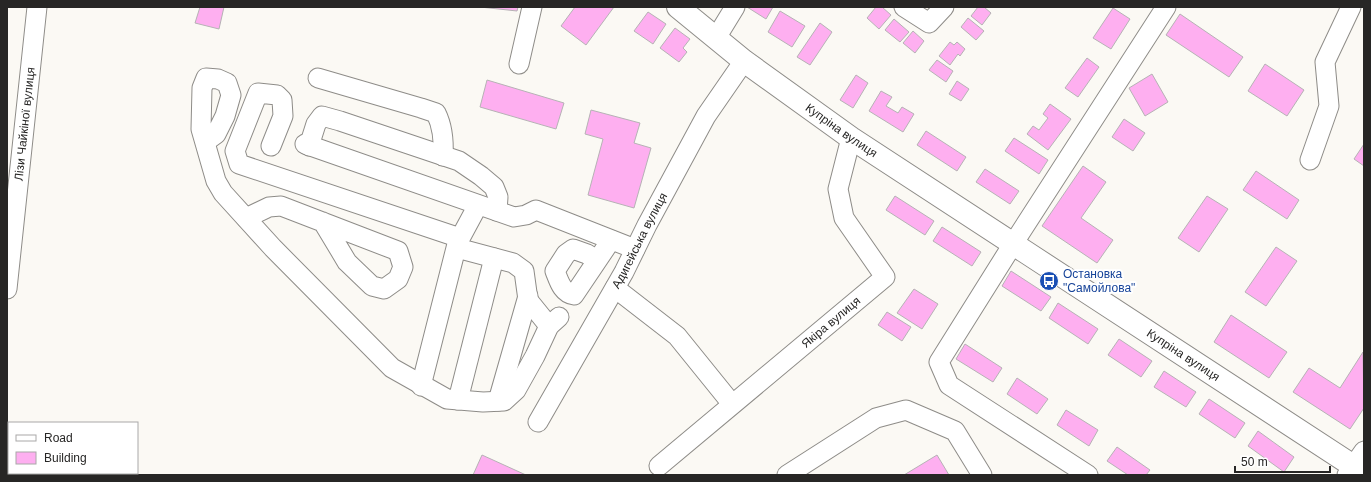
<svg xmlns="http://www.w3.org/2000/svg" width="1371" height="482" font-family="Helvetica,sans-serif">
	<rect width="100%" height="100%" fill="#fbf9f4"/>
	<g fill="#feaff0" stroke="#b6b2b5">
		<path d="M 200,7 L 224,7 L 219,29 L 195,23 Z"/>
		<path d="M 480,7 L 518,7 L 517,11 Z"/>
		<path d="M 575,7 L 614,7 L 586,45 L 561,26 Z"/>
		<path d="M 747,7 L 773,7 L 766,19 Z"/>
		<path d="M 876,7 L 882,7 L 891,15 L 879,29 L 867,18 Z"/>
		<path d="M 978,7 L 984,7 L 991,13 L 982,25 L 971,16 Z"/>
		<path d="M 1113,8 L 1130,19 L 1111,49 L 1093,38 Z"/>
		<path d="M 780,11 L 805,26 L 792,47 L 768,32 Z"/>
		<path d="M 648,12 L 666,24 L 653,44 L 634,31 Z"/>
		<path d="M 1180,14 L 1243,57 L 1229,77 L 1166,35 Z"/>
		<path d="M 968,18 L 984,31 L 976,40 L 961,27 Z"/>
		<path d="M 894,19 L 909,32 L 900,42 L 885,30 Z"/>
		<path d="M 820,23 L 832,32 L 810,65 L 797,57 Z"/>
		<path d="M 675,28 L 690,39 L 683,48 L 687,52 L 679,62 L 660,48 Z"/>
		<path d="M 913,31 L 924,41 L 915,53 L 903,43 Z"/>
		<path d="M 950,42 L 954,45 L 957,42 L 965,49 L 960,56 L 958,54 L 950,65 L 939,56 Z"/>
		<path d="M 1087,58 L 1099,67 L 1078,97 L 1065,88 Z"/>
		<path d="M 937,60 L 953,71 L 946,82 L 929,70 Z"/>
		<path d="M 1265,64 L 1304,90 L 1287,116 L 1248,91 Z"/>
		<path d="M 1152,74 L 1168,102 L 1145,116 L 1129,88 Z"/>
		<path d="M 856,75 L 868,83 L 853,108 L 840,100 Z"/>
		<path d="M 487,80 L 564,103 L 556,129 L 480,107 Z"/>
		<path d="M 957,81 L 969,89 L 961,101 L 949,94 Z"/>
		<path d="M 881,91 L 892,97 L 886,106 L 898,113 L 902,107 L 914,114 L 903,132 L 869,111 Z"/>
		<path d="M 1050,104 L 1071,119 L 1048,150 L 1027,134 L 1033,126 L 1039,130 L 1048,118 L 1043,114 Z"/>
		<path d="M 591,110 L 640,123 L 634,143 L 651,148 L 634,208 L 588,195 L 603,139 L 585,134 Z"/>
		<path d="M 1124,119 L 1145,133 L 1133,151 L 1112,137 Z"/>
		<path d="M 926,131 L 966,157 L 957,171 L 917,145 Z"/>
		<path d="M 1014,138 L 1048,160 L 1039,174 L 1005,151 Z"/>
		<path d="M 1364,144 L 1364,166 L 1354,159 Z"/>
		<path d="M 1083,166 L 1106,182 L 1081,218 L 1113,240 L 1097,263 L 1042,226 Z"/>
		<path d="M 985,169 L 1019,191 L 1010,204 L 976,182 Z"/>
		<path d="M 1256,171 L 1299,200 L 1287,219 L 1243,190 Z"/>
		<path d="M 895,196 L 934,221 L 925,235 L 886,210 Z"/>
		<path d="M 1207,196 L 1228,209 L 1199,252 L 1178,238 Z"/>
		<path d="M 942,227 L 981,252 L 972,266 L 933,241 Z"/>
		<path d="M 1276,247 L 1297,261 L 1266,306 L 1245,292 Z"/>
		<path d="M 1011,271 L 1051,297 L 1041,311 L 1002,286 Z"/>
		<path d="M 914,289 L 938,304 L 922,329 L 897,313 Z"/>
		<path d="M 1058,303 L 1098,329 L 1088,344 L 1049,318 Z"/>
		<path d="M 887,312 L 911,327 L 902,341 L 878,325 Z"/>
		<path d="M 1231,315 L 1287,352 L 1269,378 L 1214,342 Z"/>
		<path d="M 1119,339 L 1152,361 L 1141,377 L 1108,355 Z"/>
		<path d="M 965,344 L 1002,368 L 993,382 L 956,359 Z"/>
		<path d="M 1363,352 L 1364,408 L 1350,429 L 1293,392 L 1309,368 L 1340,388 Z"/>
		<path d="M 1164,371 L 1196,392 L 1186,407 L 1154,387 Z"/>
		<path d="M 1017,378 L 1048,399 L 1037,414 L 1007,394 Z"/>
		<path d="M 1209,399 L 1245,423 L 1235,438 L 1199,414 Z"/>
		<path d="M 1066,410 L 1098,430 L 1089,446 L 1057,425 Z"/>
		<path d="M 1258,431 L 1294,457 L 1284,472 L 1248,446 Z"/>
		<path d="M 1117,447 L 1150,470 L 1146,475 L 1128,475 L 1107,461 Z"/>
		<path d="M 482,455 L 526,475 L 473,475 Z"/>
		<path d="M 937,455 L 949,475 L 904,475 Z"/>
		<path d="M 106,473 L 118,473 L 119,475 L 107,475 Z"/>
	</g>
	<g fill="none" stroke-linecap="round" stroke-linejoin="round">
		<defs>
			<g id="minor">
				<path d="M 904,7 L 929,23 L 944,7"/>
				<path d="M 716,38 L 735,7"/>
				<path d="M 519,64 L 532,7"/>
				<path d="M 318,78 L 421,108 L 436,113 C 443,127 444,140 443,156"/>
				<path d="M 205,142 L 216,134 L 225,116 L 231,95 L 227,83 L 218,79 L 206,78 L 202,88 L 201,129 L 216,181 L 223,193 L 273,248 L 392,368 L 447,399 L 483,402 L 504,401 L 516,390 L 535,356 L 549,326 L 559,317"/>
				<path d="M 305,144 L 514,217 L 526,215 L 536,210 L 635,249"/>
				<path d="M 271,146 L 283,116 L 282,100 L 277,95 L 258,93 L 235,151 L 239,164 L 460,238"/>
				<path d="M 309,146 L 316,124 L 322,116 L 340,121 L 459,161 L 481,176 L 494,187 L 498,197 L 497,211"/>
				<path d="M 1310,160 L 1329,106 L 1325,62 L 1351,7"/>
				<path d="M 246,218 L 269,207 L 281,206 L 398,251 L 403,267 L 398,279 L 384,289 L 372,286 L 347,262 L 323,222"/>
				<path d="M 457,248 L 513,263 L 524,271 L 528,300 L 549,326"/>
				<path d="M 597,260 L 587,254 L 573,249 L 566,254 L 555,271 C 559,281 562,293 574,295 L 611,240"/>
				<path d="M 615,288 L 677,336 L 732,404"/>
				<path id="s1" d="M 7,289 L 37,7"/>
				<path d="M 421,386 L 457,244 L 478,205"/>
				<path d="M 458,400 L 494,258"/>
				<path d="M 498,401 L 528,296"/>
				<path id="s2" d="M 538,422 L 624,272 L 647,225 L 706,116 L 744,61"/>
				<path id="s3" d="M 659,466 L 885,277 L 844,218 L 838,189 L 851,138"/>
				<path d="M 787,475 L 876,418 L 906,410 L 955,431 L 982,475"/>
				<path d="M 1088,475 L 949,385 L 939,362 L 1013,244 L 1166,7"/>
				<path d="M 1347,475 L 1364,451"/>
			</g>
			<g id="major">
				<path id="s4" d="M 678,7 L 744,61 L 851,138 L 1364,473"/>
			</g>
		</defs>
		<use href="#minor" stroke="#8e8c88" stroke-width="21"/>
		<use href="#major" stroke="#8e8c88" stroke-width="24"/>
		<use href="#minor" stroke="#fff" stroke-width="19"/>
		<use href="#major" stroke="#fff" stroke-width="22"/>
	</g>
	<defs>
		<symbol id="bus-disc" viewBox="-11 -11 22 22"><circle r="9.5" fill="#1a4fb4" stroke="#fff"/><path d="M-5-6H5V4H4V6H2V4H-2V6H-4V4H-5ZM-3.5-4V0h7V-4ZM-3.5 1.2v1.5H-2V1.2ZM2 1.2v1.5H3.5V1.2Z" fill="#fff"/></symbol>
	</defs>
	<g fill-rule="evenodd">
		<use href="#bus-disc" x="1038" y="270" width="22" height="22"/>
	</g>
	<g text-anchor="middle" stroke-width="4" stroke-linejoin="round" paint-order="stroke">
		<g font-size="12" fill="#272625" stroke="#fff">
			<text dy="4" stroke="none"><textPath href="#s1" startOffset="166">Лізи Чайкіної вулиця</textPath></text>
			<text dy="4" stroke="none"><textPath href="#s4" startOffset="205">Купріна вулиця</textPath></text>
			<text dy="4" stroke="none"><textPath href="#s2" startOffset="208">Адигейська вулиця</textPath></text>
			<text dy="4" stroke="none"><textPath href="#s3" startOffset="224">Якіра вулиця</textPath></text>
			<text dy="4" stroke="none"><textPath href="#s4" startOffset="614">Купріна вулиця</textPath></text>
		</g>
		<g font-size="12" fill="#164399" stroke="#fff" text-anchor="start">
			<text x="1063" y="278">Остановка<tspan x="1063" dy="14">"Самойлова"</tspan></text>
		</g>
	</g>
	<rect width="1371" height="482" fill="none" stroke="#272625" stroke-width="16"/>
	<rect x="8" y="422" width="130" height="52" fill="#ffffff" stroke="#a9a8a8"/>
	<rect x="16" y="435" width="20" height="6" fill="#ffffff" stroke="#a9a8a8"/>
	<text x="44" y="442" font-size="12" fill="#272625">Road</text>
	<rect x="16" y="452" width="20" height="12" fill="#feaff0" stroke="#a9a8a8"/>
	<text x="44" y="462" font-size="12" fill="#272625">Building</text>
	<path d="M1235 466v6h95v-6" fill="none" stroke="#272625" stroke-width="2"/>
	<text x="1241" y="466" font-size="12" fill="#272625" stroke="#ffffff" stroke-width="3" paint-order="stroke">50 m</text>
</svg>
